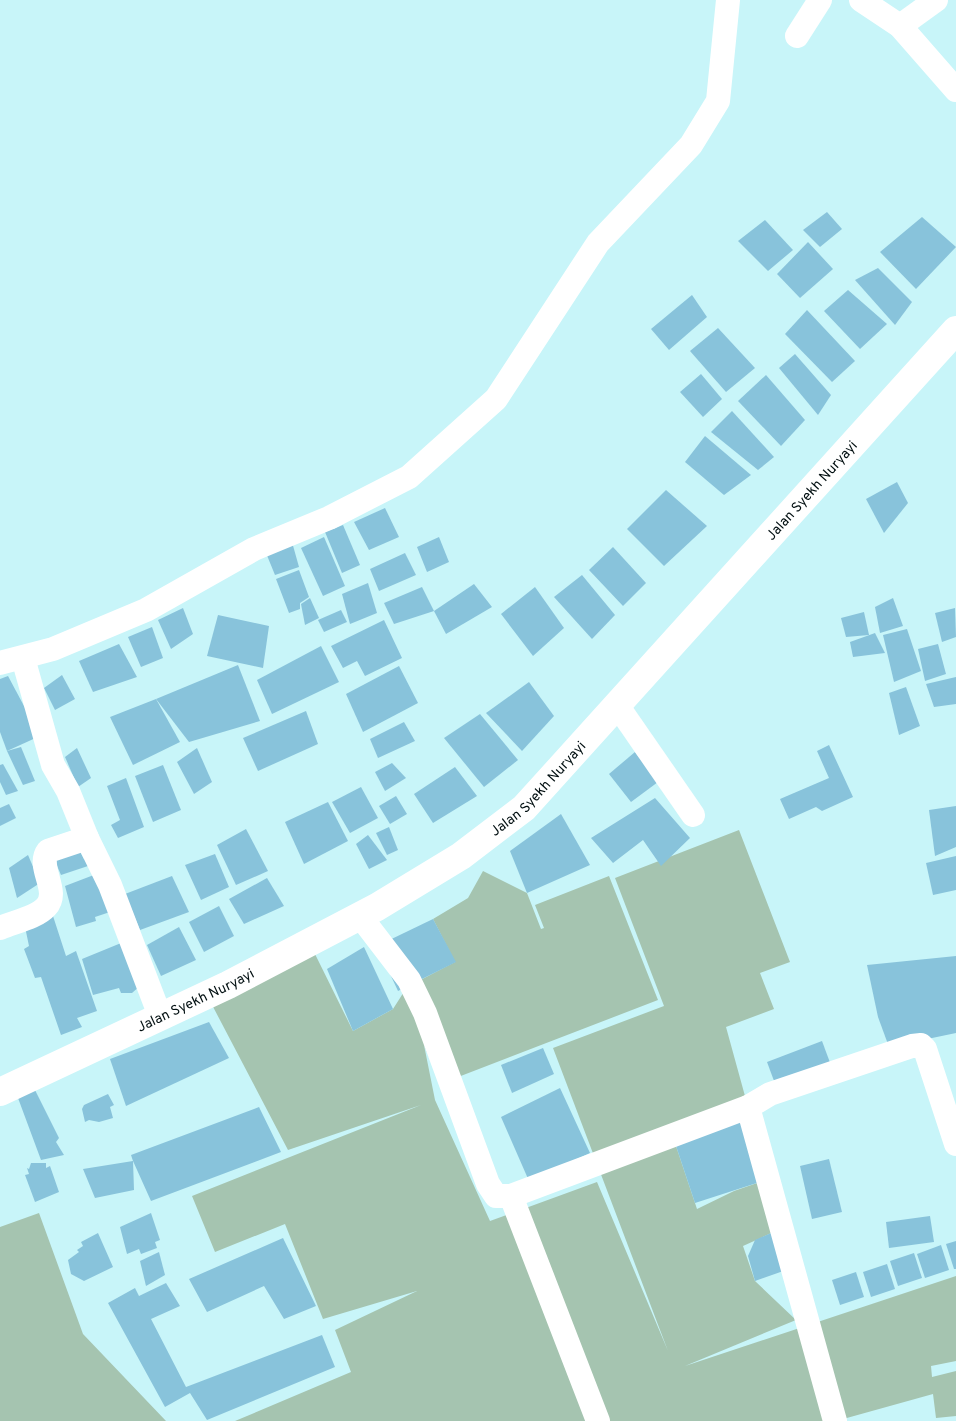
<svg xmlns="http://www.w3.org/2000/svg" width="956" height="1421" font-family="Overpass,sans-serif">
	<rect width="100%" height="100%" fill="#c8f5f9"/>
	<g fill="#a5c4b0">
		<path d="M 739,830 L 790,962 L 760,973 L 774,1009 L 726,1027 L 748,1107 L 675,1143 L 697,1209 L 734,1191 L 763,1181 L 778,1230 L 743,1246 L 755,1281 L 796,1320 L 685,1366 L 956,1276 L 956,1361 L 931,1366 L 932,1377 L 956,1371 L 956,1416 L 936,1418 L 933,1394 L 836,1421 L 235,1421 L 351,1372 L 335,1330 L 417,1291 L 323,1319 L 285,1224 L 215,1252 L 192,1196 L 421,1105 L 288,1150 L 210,1001 L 314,952 L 353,1031 L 393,1009 L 407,987 L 455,962 L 433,919 L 468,898 L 483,871 L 527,893 L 541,929 L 544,928 L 535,905 L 609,876 L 658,1000 L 440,1084 L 424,1045 L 435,1100 L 490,1221 L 597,1182 L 668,1351 L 553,1048 L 664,1006 L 615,878 Z"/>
		<path d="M 39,1213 L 83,1334 L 166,1421 L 0,1421 L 0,1227 Z"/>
	</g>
	<g fill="#88c3db">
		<path d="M 827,212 L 842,229 L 820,247 L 803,230 Z"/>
		<path d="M 922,217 L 956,247 L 916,289 L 880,252 Z"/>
		<path d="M 765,220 L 793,250 L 768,271 L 738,241 Z"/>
		<path d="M 808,242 L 833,269 L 800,298 L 777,274 Z"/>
		<path d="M 878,268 L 912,302 L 895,325 L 855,280 Z"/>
		<path d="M 848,290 L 887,324 L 860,349 L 824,311 Z"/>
		<path d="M 692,295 L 707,317 L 669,350 L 651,329 Z"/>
		<path d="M 807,310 L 855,361 L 832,382 L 785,334 Z"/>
		<path d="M 718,328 L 755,368 L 726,392 L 690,351 Z"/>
		<path d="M 795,354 L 831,395 L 818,415 L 779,368 Z"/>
		<path d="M 701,374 L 722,399 L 703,417 L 680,392 Z"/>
		<path d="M 766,375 L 805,420 L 781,446 L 738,401 Z"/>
		<path d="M 732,411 L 774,457 L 758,470 L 711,432 Z"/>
		<path d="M 705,436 L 751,475 L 724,495 L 685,462 Z"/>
		<path d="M 897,482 L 908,503 L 884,533 L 866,499 Z"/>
		<path d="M 666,490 L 707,526 L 664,566 L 627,529 Z"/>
		<path d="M 385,508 L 399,537 L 369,550 L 354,522 Z"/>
		<path d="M 343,525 L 360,565 L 342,573 L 325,532 Z"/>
		<path d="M 324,537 L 345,586 L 323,596 L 301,548 Z"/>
		<path d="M 439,537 L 449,562 L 427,572 L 417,547 Z"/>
		<path d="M 292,542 L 299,567 L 275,575 L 266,553 Z"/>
		<path d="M 613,547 L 646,583 L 623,606 L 589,570 Z"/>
		<path d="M 405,553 L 416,575 L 379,591 L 370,569 Z"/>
		<path d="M 299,570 L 309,597 L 300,603 L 300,609 L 289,613 L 276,579 Z"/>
		<path d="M 582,575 L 615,615 L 592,639 L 554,597 Z"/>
		<path d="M 368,583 L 377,613 L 350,624 L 342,594 Z"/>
		<path d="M 474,584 L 492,607 L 446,634 L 434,611 Z"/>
		<path d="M 422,587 L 434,611 L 394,624 L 384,603 Z"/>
		<path d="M 535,587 L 564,628 L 533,656 L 501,614 Z"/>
		<path d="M 310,598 L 319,618 L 305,625 L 301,604 Z"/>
		<path d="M 893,598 L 903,626 L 880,633 L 875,607 Z"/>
		<path d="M 183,608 L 193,634 L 171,649 L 158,620 Z"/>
		<path d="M 955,608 L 956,637 L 942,642 L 935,613 Z"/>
		<path d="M 341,610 L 347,622 L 324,632 L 318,620 Z"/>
		<path d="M 864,612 L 869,635 L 846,637 L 841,618 Z"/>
		<path d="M 218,615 L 269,626 L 263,668 L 207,656 Z"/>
		<path d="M 384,620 L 402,658 L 365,676 L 357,661 L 343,668 L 331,646 Z"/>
		<path d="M 152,627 L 163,658 L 141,667 L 128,637 Z"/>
		<path d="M 907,629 L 921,671 L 894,682 L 883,635 Z"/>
		<path d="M 875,633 L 885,653 L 853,657 L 850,642 Z"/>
		<path d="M 119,644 L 137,677 L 93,692 L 79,661 Z"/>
		<path d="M 938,644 L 946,674 L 925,681 L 918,649 Z"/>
		<path d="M 321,646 L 339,682 L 272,714 L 257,680 Z"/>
		<path d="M 238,665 L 260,721 L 189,742 L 156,699 Z"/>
		<path d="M 399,666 L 418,703 L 363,732 L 346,694 Z"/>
		<path d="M 62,675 L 75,699 L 55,710 L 44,688 Z"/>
		<path d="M 8,676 L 40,736 L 7,751 L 0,732 L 0,679 Z"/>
		<path d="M 956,677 L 956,704 L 934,707 L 926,684 Z"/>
		<path d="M 529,682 L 554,716 L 522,751 L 486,713 Z"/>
		<path d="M 906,687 L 920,726 L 899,735 L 889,693 Z"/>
		<path d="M 156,699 L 180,742 L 133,765 L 110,717 Z"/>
		<path d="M 306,711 L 318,744 L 258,771 L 243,738 Z"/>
		<path d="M 480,714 L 518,760 L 484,787 L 444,738 Z"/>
		<path d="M 404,722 L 415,741 L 378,758 L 370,739 Z"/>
		<path d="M 829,745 L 853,797 L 822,811 L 816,807 L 789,819 L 780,799 L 829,778 L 817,751 Z"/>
		<path d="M 21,747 L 35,781 L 23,785 L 7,751 Z"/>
		<path d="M 77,748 L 91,778 L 78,787 L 65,757 Z"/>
		<path d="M 197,748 L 212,782 L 194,794 L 177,762 Z"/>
		<path d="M 635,752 L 658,782 L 631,802 L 609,774 Z"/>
		<path d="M 392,763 L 406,778 L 385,791 L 375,772 Z"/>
		<path d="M 3,764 L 18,791 L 6,795 L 0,782 L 0,765 Z"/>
		<path d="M 163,765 L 181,810 L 153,822 L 135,776 Z"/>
		<path d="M 455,767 L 477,796 L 433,823 L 414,794 Z"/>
		<path d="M 126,778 L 144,827 L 118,838 L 111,825 L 120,820 L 107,786 Z"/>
		<path d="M 361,787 L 378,818 L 350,833 L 332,802 Z"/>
		<path d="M 396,796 L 407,814 L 390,824 L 379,806 Z"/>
		<path d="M 655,798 L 690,838 L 661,866 L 643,840 L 613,863 L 591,838 Z"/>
		<path d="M 328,802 L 348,841 L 304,864 L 285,822 Z"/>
		<path d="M 9,804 L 16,818 L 0,826 L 0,808 Z"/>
		<path d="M 956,806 L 956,847 L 935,856 L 929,810 Z"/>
		<path d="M 561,814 L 590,865 L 527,893 L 510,851 Z"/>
		<path d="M 389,827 L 398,850 L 387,855 L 376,833 Z"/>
		<path d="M 246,829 L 268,871 L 236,885 L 217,845 Z"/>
		<path d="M 368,835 L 387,860 L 369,869 L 356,844 Z"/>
		<path d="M 78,848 L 84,859 L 90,857 L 94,864 L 61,875 L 52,854 Z"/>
		<path d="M 215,854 L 229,887 L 201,900 L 185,865 Z"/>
		<path d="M 28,855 L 40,883 L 17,898 L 9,868 Z"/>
		<path d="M 956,856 L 956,890 L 933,895 L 926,863 Z"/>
		<path d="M 99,873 L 116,910 L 95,917 L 96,921 L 76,927 L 65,886 Z"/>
		<path d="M 172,876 L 189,912 L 140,930 L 125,894 Z"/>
		<path d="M 267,878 L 284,906 L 244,924 L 229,899 Z"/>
		<path d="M 219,906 L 234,936 L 204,952 L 189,922 Z"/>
		<path d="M 53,916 L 66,956 L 76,951 L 97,1011 L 77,1018 L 82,1027 L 61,1035 L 41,977 L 35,978 L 24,949 L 29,946 L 24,922 Z"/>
		<path d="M 433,919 L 456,962 L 398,991 L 377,946 Z"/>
		<path d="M 179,927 L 196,960 L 161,976 L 147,945 Z"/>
		<path d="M 126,941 L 141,985 L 132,993 L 121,993 L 119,988 L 93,995 L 82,959 Z"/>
		<path d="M 364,947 L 393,1009 L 353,1031 L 327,969 Z"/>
		<path d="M 956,956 L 956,1033 L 889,1047 L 878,1017 L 867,965 Z"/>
		<path d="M 209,1022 L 229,1058 L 126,1106 L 110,1059 Z"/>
		<path d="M 822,1041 L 832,1068 L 777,1089 L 767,1062 Z"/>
		<path d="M 543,1048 L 554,1074 L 512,1093 L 501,1065 Z"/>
		<path d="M 560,1088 L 590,1153 L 529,1181 L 501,1117 Z"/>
		<path d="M 35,1090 L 59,1138 L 56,1142 L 64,1155 L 41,1160 L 18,1098 Z"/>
		<path d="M 108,1094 L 114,1105 L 110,1107 L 113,1118 L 99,1122 L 89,1120 L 85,1122 L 82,1109 L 84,1105 Z"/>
		<path d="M 259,1107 L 281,1152 L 151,1201 L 133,1161 L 134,1190 L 95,1198 L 83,1169 L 133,1161 L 131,1155 Z"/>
		<path d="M 743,1121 L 763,1181 L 695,1203 L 675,1143 Z"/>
		<path d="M 829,1159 L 842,1212 L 812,1219 L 800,1166 Z"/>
		<path d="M 31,1163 L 46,1163 L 46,1168 L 50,1166 L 59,1192 L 35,1202 L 25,1175 L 29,1174 L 27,1168 L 29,1169 Z"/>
		<path d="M 151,1213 L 160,1240 L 155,1242 L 157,1248 L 141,1254 L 139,1249 L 127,1254 L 120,1227 Z"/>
		<path d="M 930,1216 L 934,1242 L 889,1248 L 886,1222 Z"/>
		<path d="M 778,1230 L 789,1269 L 755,1281 L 748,1256 L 755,1240 Z"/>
		<path d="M 98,1233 L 113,1267 L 84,1281 L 71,1274 L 68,1260 L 79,1252 L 77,1250 L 83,1246 L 81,1242 Z"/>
		<path d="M 283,1238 L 316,1306 L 284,1319 L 264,1286 L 207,1312 L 189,1279 Z"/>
		<path d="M 956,1241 L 956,1269 L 954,1269 L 946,1244 Z"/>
		<path d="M 941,1245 L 949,1270 L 925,1278 L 917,1254 Z"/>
		<path d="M 159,1252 L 165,1275 L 146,1286 L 140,1261 Z"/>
		<path d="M 914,1253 L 922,1278 L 898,1286 L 890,1261 Z"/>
		<path d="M 887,1264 L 895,1289 L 871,1297 L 863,1272 Z"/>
		<path d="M 856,1272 L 864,1297 L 840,1305 L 832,1280 Z"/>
		<path d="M 166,1283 L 180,1306 L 151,1319 L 186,1387 L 322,1335 L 335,1367 L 207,1420 L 190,1393 L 165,1407 L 108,1303 L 135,1288 L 139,1296 Z"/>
	</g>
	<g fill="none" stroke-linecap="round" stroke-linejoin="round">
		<g stroke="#fff" stroke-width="24">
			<path d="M 861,0 L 900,26 L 956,90"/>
			<path d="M 900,26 L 936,0"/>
			<path d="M 797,36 L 820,0"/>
			<path d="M 23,658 L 53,765 L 68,791 L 87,838 L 110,885 L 160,1016"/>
			<path d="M 0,663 L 53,649 L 146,610 L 254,549 L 329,518 L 409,477 L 496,399 L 598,243 L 691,145 L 718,101 L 728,0"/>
			<path d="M 617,705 L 693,815"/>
			<path d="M 360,916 L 409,980 L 425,1013 L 488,1184 L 496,1196 L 511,1196 L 748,1107"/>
			<path d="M 0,928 C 13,922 36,918 46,907 C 61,891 36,867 48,851 L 87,838"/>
			<path d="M 511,1196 L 598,1421"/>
			<path d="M 835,1421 L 748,1107 L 770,1094 L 912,1046 L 921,1045 L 925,1049 L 956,1144"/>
		</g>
		<path stroke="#fff" stroke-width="28" id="s1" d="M 0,1092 L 228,985 L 377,907 L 461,856 L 524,808 L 956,330"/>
	</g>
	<g text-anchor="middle" stroke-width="4" stroke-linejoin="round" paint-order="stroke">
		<g font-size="14" fill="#010e10" stroke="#ebfcfe">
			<text dy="5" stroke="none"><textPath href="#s1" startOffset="1026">Jalan Syekh Nuryayi</textPath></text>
			<text dy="5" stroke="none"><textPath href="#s1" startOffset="621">Jalan Syekh Nuryayi</textPath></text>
			<text dy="5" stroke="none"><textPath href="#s1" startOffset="216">Jalan Syekh Nuryayi</textPath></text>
		</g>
	</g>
</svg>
